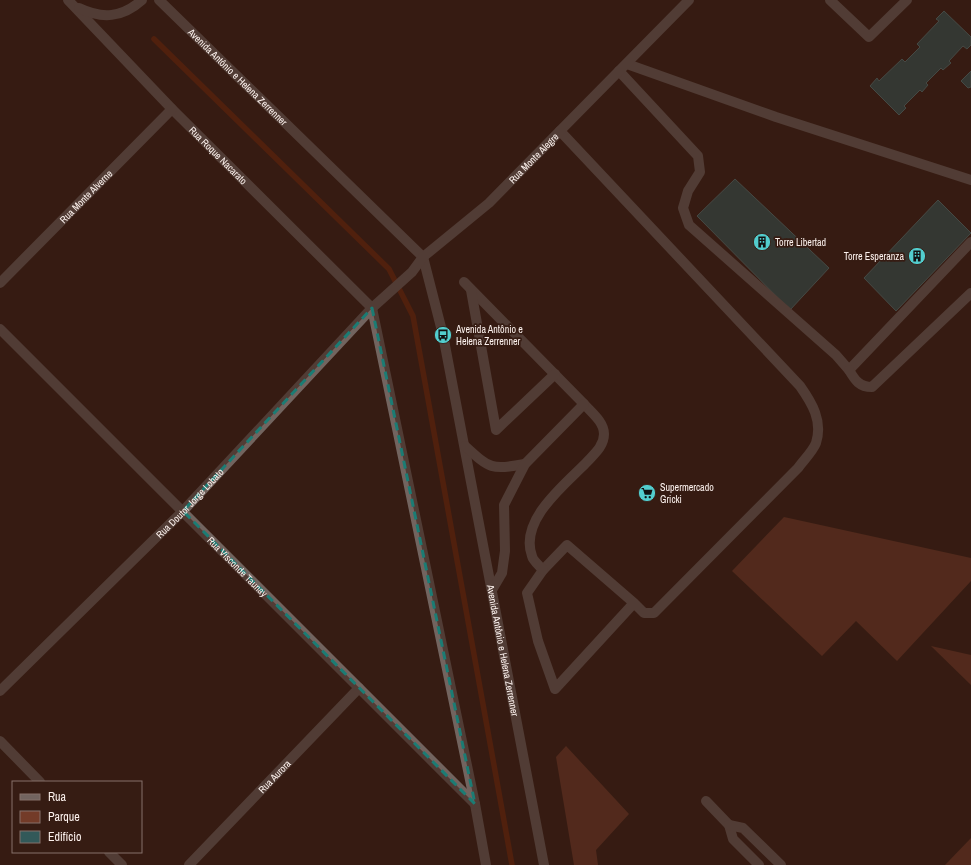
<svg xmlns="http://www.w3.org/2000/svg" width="971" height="865" font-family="'Archivo Narrow',sans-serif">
	<rect width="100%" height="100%" fill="#361c13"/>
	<g fill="#733b28">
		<path d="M 784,517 L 971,558 L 971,581 L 897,661 L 856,621 L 822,656 L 732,571 Z"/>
		<path d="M 931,646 L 971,655 L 971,685 Z"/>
		<path d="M 566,746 L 629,814 L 596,850 L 598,865 L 574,865 L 556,757 Z"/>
		<path d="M 971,838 L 971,865 L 945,865 Z"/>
	</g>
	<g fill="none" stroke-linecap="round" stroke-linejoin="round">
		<path stroke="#702608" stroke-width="5.5" d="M 154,39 L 389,269 L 413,316 L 512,865"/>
	</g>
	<g fill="#325959" stroke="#588080">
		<path d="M 944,11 L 971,37 L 971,45 L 967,49 L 963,46 L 949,61 L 951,63 L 943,70 L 941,68 L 926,83 L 928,85 L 922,92 L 920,90 L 904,106 L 906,108 L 899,115 L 870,86 L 877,78 L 879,81 L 902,59 L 905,62 L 920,47 L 917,44 L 939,21 L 936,19 Z"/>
		<path d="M 971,71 L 971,87 L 968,88 L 961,81 Z"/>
		<path d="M 735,179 L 829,268 L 790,310 L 697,216 Z"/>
		<path d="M 938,200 L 971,233 L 896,311 L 864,278 Z"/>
	</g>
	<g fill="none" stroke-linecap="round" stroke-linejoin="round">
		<g stroke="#72645f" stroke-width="10">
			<path id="s1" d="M 68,0 L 172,109 L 372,308"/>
			<path id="s2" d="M 159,0 L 423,257 L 443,335 L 544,865"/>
			<path d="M 830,0 L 869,37 L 907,0"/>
			<path d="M 79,8 C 102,19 122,18 142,0"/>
			<path d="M 627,64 L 776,117 L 971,180"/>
			<path d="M 619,71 L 698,156 L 700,172 L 688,191 L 683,208 L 689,225 L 836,355 L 849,370 L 971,242"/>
			<path d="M 560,131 L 800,386 C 812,403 823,421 816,443 C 813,451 803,461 798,468 L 654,613 L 644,613 L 634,603 L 567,545 L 543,570 L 527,593 L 538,641 L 555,689 L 634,603"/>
			<path d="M 464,282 L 584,404 C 592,413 604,422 604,434 C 604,447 593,455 585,464 C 563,486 519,521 532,556 C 533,561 540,566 543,570"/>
			<path id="s3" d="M 0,283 L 172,109"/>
			<path d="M 471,290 L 496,430 L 555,374"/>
			<path d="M 372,308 L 475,804 L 486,865"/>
			<path id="s4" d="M 0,329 L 475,804"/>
			<path d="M 849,370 C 855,380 859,387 872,387 L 971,293"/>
			<path d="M 465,446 C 490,469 491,470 525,464"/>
			<path d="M 492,590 L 502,573 L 505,551 L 504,505 L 525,464 L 584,404"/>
			<path id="s5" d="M 0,691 L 183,511 L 372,308 L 412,272 L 423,257 L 489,203 L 689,0"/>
			<path d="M 0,741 L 40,782"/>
			<path d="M 706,801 L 729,825 L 733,839 L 759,865"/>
			<path d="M 729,825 L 743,828 L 781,865"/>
			<path d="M 109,852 L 122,865"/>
			<path id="s6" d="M 189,865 L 359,688"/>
		</g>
	</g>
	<path d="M0 0H971V865H0ZM 372,308 L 475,804 L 183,511 Z" fill="#361c13" fill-opacity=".55" fill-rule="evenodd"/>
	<path fill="none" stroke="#1b7c74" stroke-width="3" stroke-dasharray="8 5" stroke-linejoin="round" d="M 372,308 L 475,804 L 183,511 Z"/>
	<defs>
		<symbol id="building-disc" viewBox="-11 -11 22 22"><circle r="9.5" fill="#52cdce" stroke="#361c13"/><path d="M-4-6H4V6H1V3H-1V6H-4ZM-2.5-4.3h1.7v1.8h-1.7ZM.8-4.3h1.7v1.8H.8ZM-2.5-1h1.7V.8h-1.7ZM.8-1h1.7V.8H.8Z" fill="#111"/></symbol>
		<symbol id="bus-disc" viewBox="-11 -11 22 22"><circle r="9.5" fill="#52cdce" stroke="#361c13"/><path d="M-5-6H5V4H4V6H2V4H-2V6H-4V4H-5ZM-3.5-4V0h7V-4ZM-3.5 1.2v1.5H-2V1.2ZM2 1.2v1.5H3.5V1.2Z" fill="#111"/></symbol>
		<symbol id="supermarket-disc" viewBox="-11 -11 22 22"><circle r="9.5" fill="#52cdce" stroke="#361c13"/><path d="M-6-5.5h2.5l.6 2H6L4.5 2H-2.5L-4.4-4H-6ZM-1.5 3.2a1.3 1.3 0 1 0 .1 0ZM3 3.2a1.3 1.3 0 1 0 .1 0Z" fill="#111"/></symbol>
	</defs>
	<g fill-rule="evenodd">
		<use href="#building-disc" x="752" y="232" width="20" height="20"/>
		<use href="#building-disc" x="907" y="246" width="20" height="20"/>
		<use href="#bus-disc" x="433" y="325" width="20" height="20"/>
		<use href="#supermarket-disc" x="637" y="483" width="20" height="20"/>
	</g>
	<g text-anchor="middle" stroke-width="3.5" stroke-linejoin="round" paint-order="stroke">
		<g font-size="10" fill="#fcf1ed" stroke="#361c13">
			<text dy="4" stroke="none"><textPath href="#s2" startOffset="110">Avenida Antônio e Helena Zerrenner</textPath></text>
			<text dy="4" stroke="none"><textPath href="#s1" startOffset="216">Rua Roque Nacarato</textPath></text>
			<text dy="4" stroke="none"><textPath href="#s5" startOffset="755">Rua Monte Alegre</textPath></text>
			<text dy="4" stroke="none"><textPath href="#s3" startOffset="122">Rua Monte Alverne</textPath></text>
			<text dy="4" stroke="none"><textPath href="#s5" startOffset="267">Rua Doutor Jorge Lobato</textPath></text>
			<text dy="4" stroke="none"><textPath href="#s4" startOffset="336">Rua Visconde Taunay</textPath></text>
			<text dy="4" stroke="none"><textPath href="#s2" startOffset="770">Avenida Antônio e Helena Zerrenner</textPath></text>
			<text dy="4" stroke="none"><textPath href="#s6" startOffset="123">Rua Aurora</textPath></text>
		</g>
		<g font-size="10" fill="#fcf1ed" stroke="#361c13" text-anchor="start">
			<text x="775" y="246">Torre Libertad</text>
			<text x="904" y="260" text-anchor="end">Torre Esperanza</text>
			<text x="456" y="333">Avenida Antônio e<tspan x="456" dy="12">Helena Zerrenner</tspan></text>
			<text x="660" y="491">Supermercado<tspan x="660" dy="12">Gricki</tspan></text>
		</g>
	</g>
	<rect x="12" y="781" width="130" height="72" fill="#361c13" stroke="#85716a"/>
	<rect x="20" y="794" width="20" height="6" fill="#72645f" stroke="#85716a"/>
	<text x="48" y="801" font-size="12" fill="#fcf1ed">Rua</text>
	<rect x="20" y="811" width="20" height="12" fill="#733b28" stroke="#85716a"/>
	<text x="48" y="821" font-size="12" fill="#fcf1ed">Parque</text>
	<rect x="20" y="831" width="20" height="12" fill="#325959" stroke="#85716a"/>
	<text x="48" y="841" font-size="12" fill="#fcf1ed">Edifício</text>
</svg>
